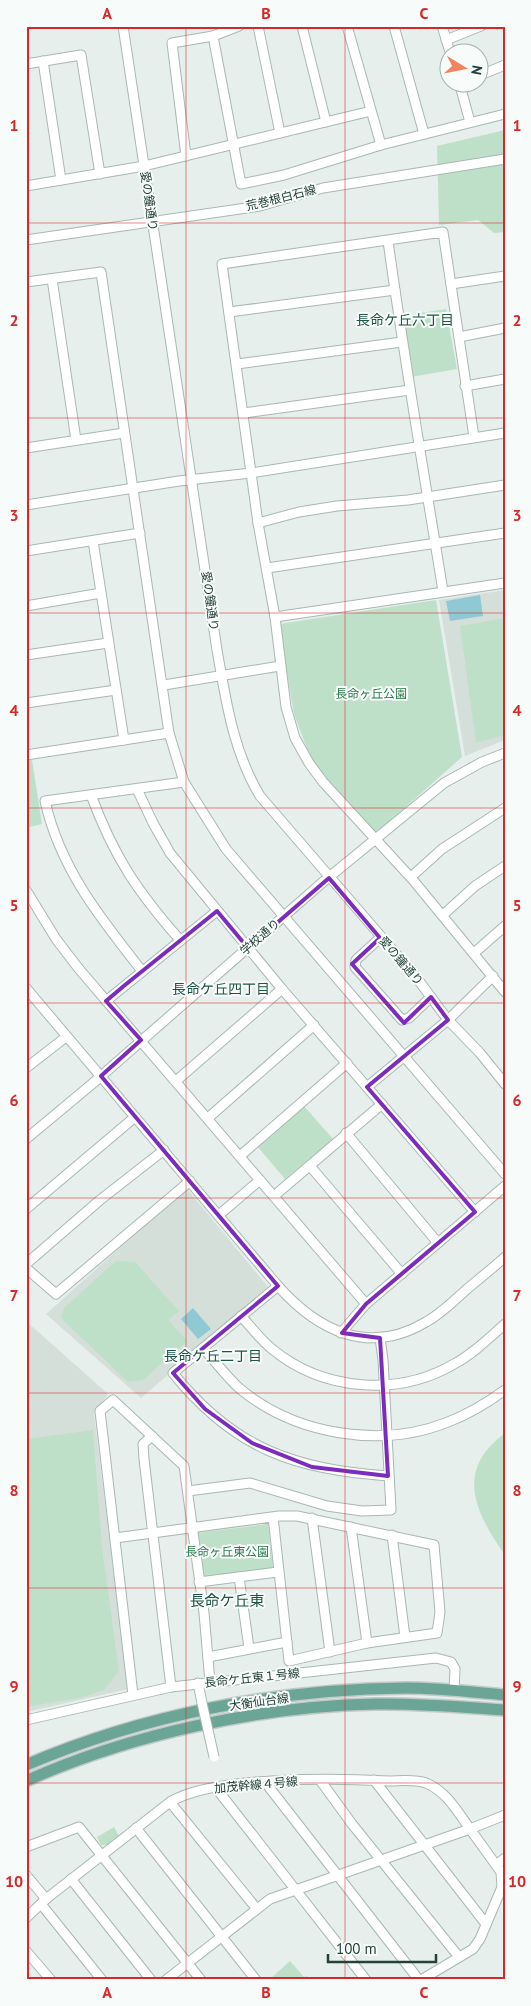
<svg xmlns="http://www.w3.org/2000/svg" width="531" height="2006" font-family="'PT Sans','Noto Sans JP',sans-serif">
	<rect width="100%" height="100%" fill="#e6efeb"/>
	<g fill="#d4dfda">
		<path d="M 505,590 L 505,740 L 465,756 L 439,600 Z"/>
		<path d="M 188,1190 L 269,1288 L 141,1398 L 46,1314 L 183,1191 Z"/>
		<path d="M 26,1321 L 108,1394 L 94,1413 L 128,1689 L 26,1712 Z"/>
	</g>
	<g fill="#bfe0c8">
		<path d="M 505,130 L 505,232 L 494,233 L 478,220 L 439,225 L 437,146 Z"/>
		<path d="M 446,309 L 457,369 L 411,377 L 402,316 Z"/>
		<path d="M 436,600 L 462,757 L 375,834 L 371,832 L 311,759 L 294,714 L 279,624 Z"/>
		<path d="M 505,618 L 505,735 L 476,743 L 460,626 Z"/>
		<path d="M 32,760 L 42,824 L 26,828 L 26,761 Z"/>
		<path d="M 303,1105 L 333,1139 L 285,1179 L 257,1146 Z"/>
		<path d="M 116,1261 L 135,1262 L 179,1311 L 168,1320 L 187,1341 L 143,1380 L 128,1382 L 61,1318 L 64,1308 Z"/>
		<path d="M 93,1430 L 102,1547 L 119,1671 L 104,1690 L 83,1697 L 26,1707 L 26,1439 Z"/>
		<path d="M 505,1433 L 505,1555 C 475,1512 454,1471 505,1433 Z"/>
		<path d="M 268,1524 L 273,1568 L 203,1578 L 196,1533 Z"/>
		<path d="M 114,1827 L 119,1836 L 108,1845 L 101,1845 L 97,1837 Z"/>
		<path d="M 290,1961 L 304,1977 L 307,1976 L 310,1980 L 269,1980 Z"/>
	</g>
	<g fill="#8ec9d4">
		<path d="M 480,595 L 483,616 L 450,621 L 446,601 Z"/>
		<path d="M 193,1308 L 211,1329 L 198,1339 L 181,1319 Z"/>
	</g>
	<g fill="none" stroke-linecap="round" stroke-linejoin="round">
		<defs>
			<g id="minor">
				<path d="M 123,26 L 217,650 C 226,701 233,751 260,796 L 416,977 L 448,1020 L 480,1053 L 505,1084"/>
				<path d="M 258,26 L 280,133"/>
				<path d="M 302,26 L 326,122"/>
				<path d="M 347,26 L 381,145"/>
				<path d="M 394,26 L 424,134"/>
				<path d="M 442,26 L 450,52"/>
				<path d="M 213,36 L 241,184 L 284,175 L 381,145 L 505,114"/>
				<path d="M 446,40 L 481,26"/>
				<path d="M 43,61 L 61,180"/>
				<path d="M 26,64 L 81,55 L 100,174"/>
				<path d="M 478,76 L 505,65"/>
				<path d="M 459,82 L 470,122"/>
				<path d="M 186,156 L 172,43 L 213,36 L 239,26"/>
				<path d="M 26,186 L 144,166 L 371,111"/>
				<path d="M 26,240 L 260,206 L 323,188 L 505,159"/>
				<path d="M 388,241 C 404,358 424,474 443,591"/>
				<path d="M 52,279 L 76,440"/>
				<path d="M 26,282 L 101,272 L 169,733 L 184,782 L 226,849 L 505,1174"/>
				<path d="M 451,284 L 505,276"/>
				<path d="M 229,312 L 395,290"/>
				<path d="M 459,337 L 505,328"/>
				<path d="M 237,364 L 402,342"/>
				<path d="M 465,386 L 505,379"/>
				<path d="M 244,413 L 410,390"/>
				<path d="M 474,437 L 443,232 L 222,264 L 258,523 L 275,617 L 286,707 L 295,738 L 309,763 L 323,782 L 413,880 L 505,992"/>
				<path d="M 26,448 L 124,433"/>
				<path d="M 26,505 L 179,481 L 251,473 L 505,433"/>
				<path d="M 258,523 L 299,512 L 337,506 L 408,500 L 505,485"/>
				<path d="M 93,541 L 124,740"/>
				<path d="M 26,551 L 140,533"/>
				<path d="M 267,568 L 505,533"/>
				<path d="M 26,606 L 101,593"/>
				<path d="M 275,617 L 505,583"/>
				<path d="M 26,655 L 108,643"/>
				<path d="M 164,685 L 280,666"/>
				<path d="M 26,703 L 116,690"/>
				<path d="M 26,755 L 169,733"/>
				<path d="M 137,789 L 153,823 L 170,853 L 282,989 L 475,1212"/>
				<path d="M 91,795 C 114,857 137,891 180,940"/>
				<path d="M 411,877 L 442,849 L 505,808"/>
				<path d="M 26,890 L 56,939 L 79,969 L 366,1304"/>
				<path d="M 443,915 L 475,886 L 505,866"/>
				<path d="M 380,938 L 356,960 L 355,967 L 402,1020 L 409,1018 L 431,997"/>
				<path d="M 474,953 L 505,926"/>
				<path d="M 142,971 C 100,918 60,868 45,801 L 184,782"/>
				<path d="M 26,988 L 278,1286 C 318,1331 369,1356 426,1322 C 444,1312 457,1297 473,1284 C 484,1275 495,1266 505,1257"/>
				<path d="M 106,1001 L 217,911"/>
				<path d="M 26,1068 L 66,1037"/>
				<path d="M 176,1081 L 282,989"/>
				<path d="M 367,1087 L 448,1020 L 493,976"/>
				<path d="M 208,1118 L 314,1025"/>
				<path d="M 346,1133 L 438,1243"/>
				<path d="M 26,1139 L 92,1084 L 323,882 L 444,783 L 482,762 L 505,753"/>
				<path d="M 240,1156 L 347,1063"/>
				<path d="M 310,1166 L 402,1274"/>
				<path d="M 274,1196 L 382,1104"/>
				<path d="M 26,1209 L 135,1117"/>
				<path d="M 220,1214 L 260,1180"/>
				<path d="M 26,1264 L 100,1200 L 164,1150"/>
				<path d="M 26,1268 L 56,1294 L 190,1181"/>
				<path d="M 278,1286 L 173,1373 C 234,1449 294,1469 388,1476"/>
				<path d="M 241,1316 C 251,1327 261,1340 272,1349 C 323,1391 398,1397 454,1364 C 473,1354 489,1338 505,1324"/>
				<path d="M 341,1333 L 366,1304 L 505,1186"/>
				<path d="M 203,1348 C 215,1361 226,1376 239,1388 C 295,1435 381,1449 448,1422 C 469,1414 487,1403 505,1390"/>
				<path d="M 152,1436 L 143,1444 L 144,1459 L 171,1687"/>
				<path d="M 188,1491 L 250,1483 L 327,1506 L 362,1511 L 391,1510 L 383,1360 L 380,1338"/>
				<path d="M 312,1518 L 330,1652"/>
				<path d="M 351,1527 L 367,1643"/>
				<path d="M 392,1535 L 405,1637"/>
				<path d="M 115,1538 L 279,1516 L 297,1516 L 434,1545 L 440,1612 L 437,1633 L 367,1643 L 289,1661 L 273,1517"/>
				<path d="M 239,1577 L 249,1648"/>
				<path d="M 199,1582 L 278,1572"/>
				<path d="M 208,1657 L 287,1642"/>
				<path d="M 198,1683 L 202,1703"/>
				<path d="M 133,1695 L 100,1411 L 113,1400 L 184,1466 L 204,1613 L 210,1682"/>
				<path d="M 26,1720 L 171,1687 L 436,1658 L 451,1662 L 455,1669 L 454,1691"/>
				<path d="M 320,1780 L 352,1824 L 459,1957"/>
				<path d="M 374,1780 L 486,1924"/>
				<path d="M 265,1782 L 419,1980"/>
				<path d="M 216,1788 L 366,1980"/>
				<path d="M 170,1802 L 256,1908"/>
				<path d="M 136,1828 L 256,1980"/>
				<path d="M 26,1847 L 79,1827 L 201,1980"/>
				<path d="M 496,1865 L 505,1858"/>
				<path d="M 26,1875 L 46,1899"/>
				<path d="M 71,1879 L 151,1980"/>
				<path d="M 41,1904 L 102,1980"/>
				<path d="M 26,1918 L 46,1899 L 170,1802 C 212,1776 336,1778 388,1781 C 400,1781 415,1779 426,1783 C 447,1792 457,1811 470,1829 L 505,1815"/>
				<path d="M 26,1951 L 51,1980"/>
				<path d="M 166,1980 L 270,1899 L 470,1829 L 501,1872 L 502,1887 L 480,1939 L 473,1949 L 421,1980"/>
			</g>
			<g id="major">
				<path d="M 26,1765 C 145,1714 278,1689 406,1688 C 439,1688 472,1692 505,1695"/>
				<path d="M 26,1781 C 131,1734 261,1706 376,1704 C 419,1703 462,1707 505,1710"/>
			</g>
		</defs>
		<use href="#minor" stroke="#a8b8b2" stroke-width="11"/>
		<use href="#major" stroke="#c2cac8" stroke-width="14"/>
		<use href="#minor" stroke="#fff" stroke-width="9"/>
		<use href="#major" stroke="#6aa596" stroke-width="11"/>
		<defs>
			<path id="minor-bridge" d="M 202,1703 L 214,1757"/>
		</defs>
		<use href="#minor-bridge" stroke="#a8b8b2" stroke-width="11" stroke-linecap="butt"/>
		<use href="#minor-bridge" stroke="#fff" stroke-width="9"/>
	</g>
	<path fill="none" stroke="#7b2cbf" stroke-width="4" stroke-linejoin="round" d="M 329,878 L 380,938 L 352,964 L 404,1023 L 431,997 L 448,1020 L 367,1087 L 475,1212 L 366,1304 L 342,1333 L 380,1338 L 388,1476 L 312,1467 L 252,1443 L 205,1409 L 173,1373 L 278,1286 L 101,1076 L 141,1040 L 106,1001 L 125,985 L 217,911 L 248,948 Z"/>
	<path fill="none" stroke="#d62828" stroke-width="1" stroke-opacity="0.55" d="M 186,26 L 186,1980M 345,26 L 345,1980M 26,223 L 505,223M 26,418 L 505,418M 26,613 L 505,613M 26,808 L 505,808M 26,1003 L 505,1003M 26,1198 L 505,1198M 26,1393 L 505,1393M 26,1588 L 505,1588M 26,1783 L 505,1783"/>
	<g text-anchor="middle" stroke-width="4" stroke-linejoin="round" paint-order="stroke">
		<g font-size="12" fill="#24423a" stroke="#f7fbf9">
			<text transform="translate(281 198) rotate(-14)" y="4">荒巻根白石線</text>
			<text transform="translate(149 201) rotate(82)" y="4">愛の鐘通り</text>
			<text transform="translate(210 601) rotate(82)" y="4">愛の鐘通り</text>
			<text transform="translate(260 937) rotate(-41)" y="4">学校通り</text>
			<text transform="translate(401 961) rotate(49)" y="4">愛の鐘通り</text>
			<text transform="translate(252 1678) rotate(-6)" y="4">長命ケ丘東１号線</text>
			<text transform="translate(259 1702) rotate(-8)" y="4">大衡仙台線</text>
			<text transform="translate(256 1785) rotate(-5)" y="4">加茂幹線４号線</text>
		</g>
		<g font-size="12" fill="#2d7a4b" stroke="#f7fbf9">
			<text x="371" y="698">長命ヶ丘公園</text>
			<text x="227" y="1556">長命ヶ丘東公園</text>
		</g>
		<g font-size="14" fill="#1f5548" stroke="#f7fbf9">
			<text x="405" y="325">長命ケ丘六丁目</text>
			<text x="221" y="994">長命ケ丘四丁目</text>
			<text x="213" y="1361">長命ケ丘二丁目</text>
		</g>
		<g font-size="15" fill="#1f5548" stroke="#f7fbf9">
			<text x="227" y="1606">長命ケ丘東</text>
		</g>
	</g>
	<rect width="531" height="2006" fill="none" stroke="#f7fbf9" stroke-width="55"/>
	<g transform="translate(464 68) rotate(100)"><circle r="24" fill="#f7fbf9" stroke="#a3b1ad"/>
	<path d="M0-4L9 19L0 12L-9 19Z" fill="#f4845f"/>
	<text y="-8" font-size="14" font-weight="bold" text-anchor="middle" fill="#24423a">N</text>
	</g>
	<path d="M328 1954v8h108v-8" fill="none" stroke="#24423a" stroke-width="2.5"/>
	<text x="336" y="1954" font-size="15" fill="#24423a" stroke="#f7fbf9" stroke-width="4" paint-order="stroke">100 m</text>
	<rect x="28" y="28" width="476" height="1950" fill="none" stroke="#d62828" stroke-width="2"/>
	<g font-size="16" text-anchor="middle" font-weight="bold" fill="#d62828">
		<text x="107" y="19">A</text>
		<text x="266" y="19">B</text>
		<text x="424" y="19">C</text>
		<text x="14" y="131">1</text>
		<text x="517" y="131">1</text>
		<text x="14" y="326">2</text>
		<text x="517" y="326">2</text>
		<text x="14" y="521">3</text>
		<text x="517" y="521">3</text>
		<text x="14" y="716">4</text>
		<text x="517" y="716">4</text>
		<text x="14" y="911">5</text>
		<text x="517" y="911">5</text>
		<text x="14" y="1106">6</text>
		<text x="517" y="1106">6</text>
		<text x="14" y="1301">7</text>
		<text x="517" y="1301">7</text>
		<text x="14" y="1496">8</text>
		<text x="517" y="1496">8</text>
		<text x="14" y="1692">9</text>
		<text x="517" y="1692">9</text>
		<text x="14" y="1887">10</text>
		<text x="517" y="1887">10</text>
		<text x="107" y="1998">A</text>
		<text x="266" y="1998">B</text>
		<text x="424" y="1998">C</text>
	</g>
</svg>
